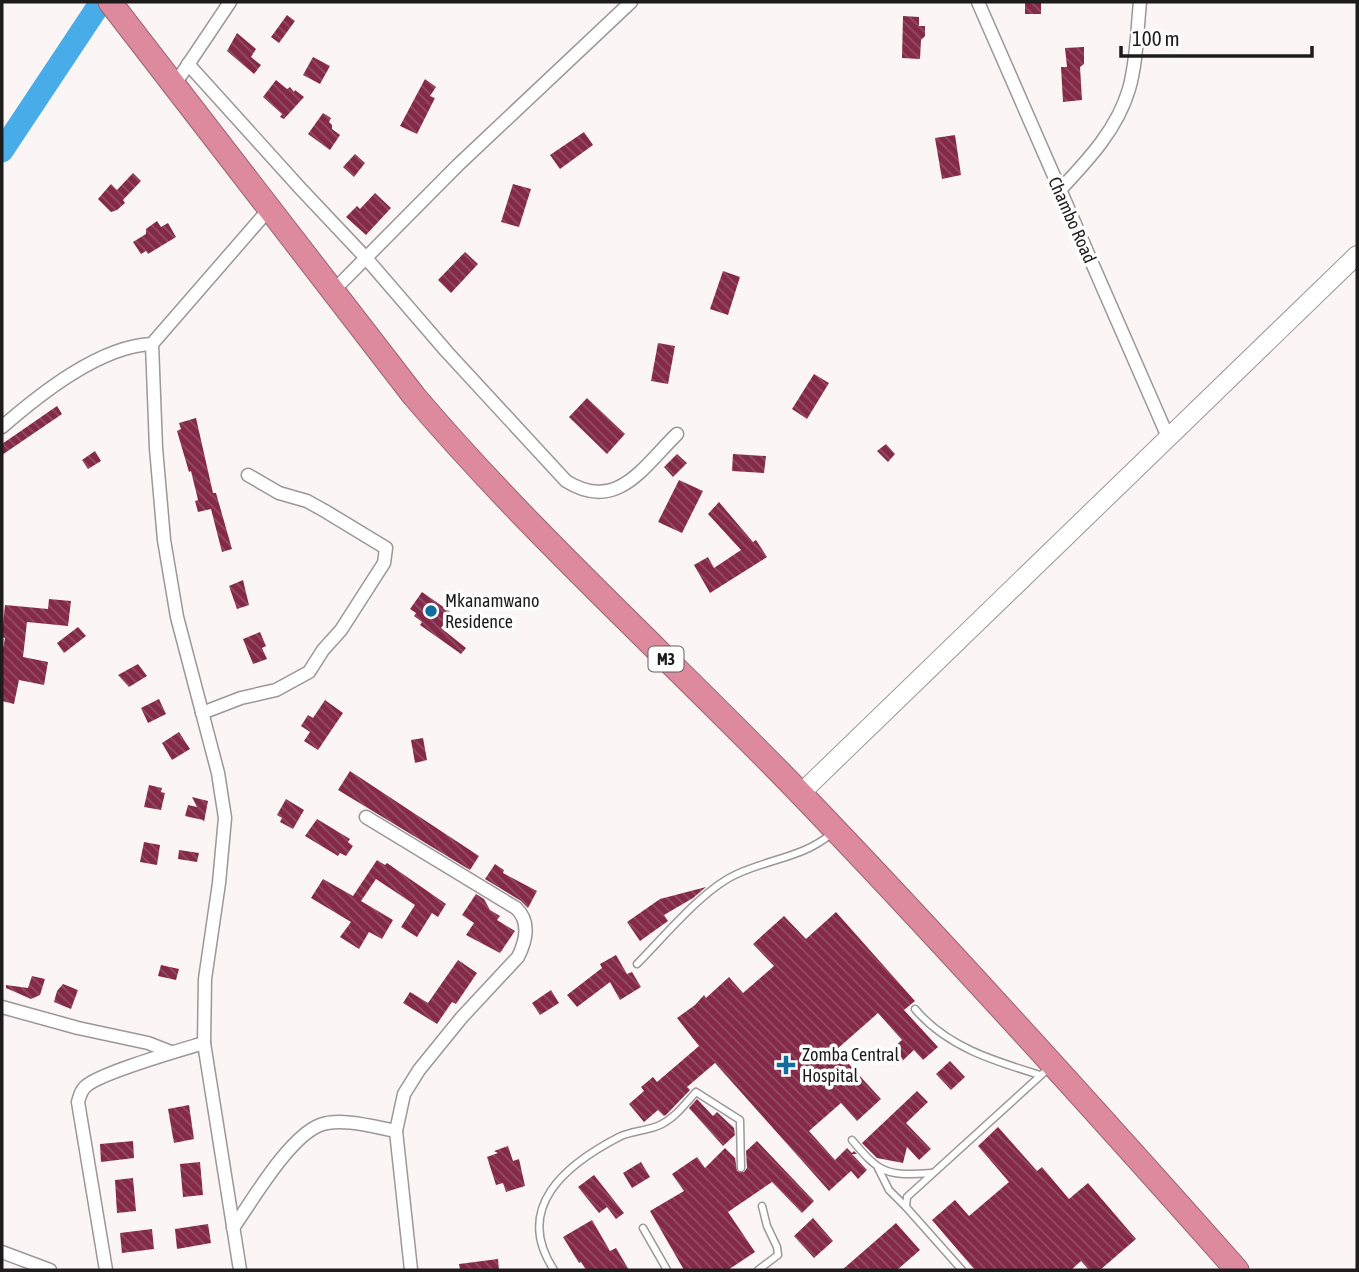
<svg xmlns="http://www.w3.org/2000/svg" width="1359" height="1272" font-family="'Asap Condensed',sans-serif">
	<defs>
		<pattern id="building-back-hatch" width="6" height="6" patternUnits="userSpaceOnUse" patternTransform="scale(1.75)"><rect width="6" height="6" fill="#842948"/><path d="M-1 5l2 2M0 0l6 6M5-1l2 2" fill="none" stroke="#924e65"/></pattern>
	</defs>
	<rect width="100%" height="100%" fill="#fbf5f6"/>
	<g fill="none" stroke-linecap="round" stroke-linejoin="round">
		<path stroke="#47ace8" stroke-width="23" d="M 2,151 L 101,2"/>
	</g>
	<g fill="url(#building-back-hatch)">
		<rect x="1025" y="2" width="16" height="12"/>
		<path d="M 287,15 L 295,21 L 279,43 L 271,37 Z"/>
		<path d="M 903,16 L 919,17 L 919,26 L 925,26 L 925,36 L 921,40 L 920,59 L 902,58 Z"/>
		<path d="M 237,33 L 256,49 L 251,57 L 261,65 L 254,74 L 227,51 Z"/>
		<path d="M 1084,47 L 1084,64 L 1080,67 L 1082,100 L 1063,102 L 1061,67 L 1067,67 L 1065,48 Z"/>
		<path d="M 313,57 L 330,66 L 320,84 L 303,75 Z"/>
		<path d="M 425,79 L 436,87 L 430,96 L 435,98 L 417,134 L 400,126 Z"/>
		<path d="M 276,80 L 287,89 L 290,87 L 294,92 L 295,90 L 304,97 L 284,119 L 280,117 L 282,114 L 263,97 Z"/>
		<path d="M 323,113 L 331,118 L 329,122 L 332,125 L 332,129 L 340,135 L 330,150 L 308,134 Z"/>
		<path d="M 584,132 L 593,145 L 560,169 L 550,155 Z"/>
		<path d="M 955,135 L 961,175 L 942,179 L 935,138 Z"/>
		<path d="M 355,154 L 365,163 L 354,177 L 343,167 Z"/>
		<path d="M 133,173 L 141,181 L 123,200 L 125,203 L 117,210 L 111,212 L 98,199 L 111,184 L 117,190 Z"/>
		<path d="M 513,184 L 531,189 L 519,227 L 501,222 Z"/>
		<path d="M 375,193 L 391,208 L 366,235 L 346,217 L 357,206 L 360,209 Z"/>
		<path d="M 157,221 L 161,227 L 168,223 L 176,237 L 148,254 L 146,251 L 141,254 L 133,242 L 146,234 L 146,229 Z"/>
		<path d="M 465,252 L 478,264 L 451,293 L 438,280 Z"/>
		<path d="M 723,271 L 740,277 L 728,315 L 710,309 Z"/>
		<path d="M 658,343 L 675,346 L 668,384 L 651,381 Z"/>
		<path d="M 814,374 L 829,383 L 807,419 L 792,409 Z"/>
		<path d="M 587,398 L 625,434 L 607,454 L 569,417 Z"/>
		<path d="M 57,406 L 62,414 L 2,455 L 2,444 Z"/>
		<path d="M 196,418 L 213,493 L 216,493 L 232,549 L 222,552 L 211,509 L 198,512 L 195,501 L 198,500 L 191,471 L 189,472 L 177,431 L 181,429 L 179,423 Z"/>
		<path d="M 886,444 L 895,454 L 888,462 L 877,451 Z"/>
		<path d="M 95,451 L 101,461 L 88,469 L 82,460 Z"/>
		<path d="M 677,454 L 687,463 L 673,477 L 664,467 Z"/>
		<path d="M 733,454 L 766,456 L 764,473 L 732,471 Z"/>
		<path d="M 679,480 L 703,491 L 682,533 L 658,522 Z"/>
		<path d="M 719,502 L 753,542 L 756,540 L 767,557 L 710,593 L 694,565 L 708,557 L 714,568 L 741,550 L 708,514 Z"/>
		<path d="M 243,580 L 249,605 L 237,609 L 229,586 Z"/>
		<path d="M 422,592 L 452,613 L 441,628 L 466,648 L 461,654 L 420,625 L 422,622 L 414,616 L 416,613 L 410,609 Z"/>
		<path d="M 49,599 L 71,601 L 68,626 L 27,622 L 23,657 L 48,662 L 44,685 L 19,680 L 14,704 L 2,701 L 2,654 L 5,638 L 2,637 L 2,634 L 5,605 L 48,609 Z"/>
		<path d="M 78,627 L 86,636 L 64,653 L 57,643 Z"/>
		<path d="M 260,632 L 266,646 L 262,648 L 267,659 L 253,664 L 243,639 Z"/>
		<path d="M 138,664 L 147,676 L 129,687 L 118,675 Z"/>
		<path d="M 159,699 L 166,714 L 148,723 L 141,708 Z"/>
		<path d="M 325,700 L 343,713 L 318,750 L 304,741 L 310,732 L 301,726 L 308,715 L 313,718 Z"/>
		<path d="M 179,732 L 190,749 L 172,760 L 162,743 Z"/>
		<path d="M 423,738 L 427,760 L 415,763 L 411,740 Z"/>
		<path d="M 350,771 L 479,856 L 470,870 L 338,790 Z"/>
		<path d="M 149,785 L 162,788 L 161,792 L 165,793 L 161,810 L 144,807 Z"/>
		<path d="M 192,797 L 208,801 L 204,822 L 203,820 L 185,816 L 188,805 L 197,807 Z"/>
		<path d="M 286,799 L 304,810 L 293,829 L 280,822 L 282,818 L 277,815 Z"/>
		<path d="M 317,819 L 350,839 L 348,842 L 353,846 L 346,856 L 340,853 L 338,856 L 305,836 Z"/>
		<path d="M 144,842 L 160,845 L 157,865 L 140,862 Z"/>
		<path d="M 179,850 L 199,853 L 197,862 L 178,859 Z"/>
		<path d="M 377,860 L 385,865 L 387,863 L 446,904 L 438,917 L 432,913 L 417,937 L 401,927 L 415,905 L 376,879 L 361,901 L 393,920 L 382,939 L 369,932 L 359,949 L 340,937 L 351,922 L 311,898 L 323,879 L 353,896 Z"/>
		<path d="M 495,864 L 504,870 L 503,873 L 537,891 L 528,908 L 521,901 L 485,879 Z"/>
		<path d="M 706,887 L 693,898 L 664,915 L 668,921 L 640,941 L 627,922 L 660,899 Z"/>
		<path d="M 476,894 L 484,899 L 490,910 L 500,916 L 497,920 L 515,931 L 500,953 L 466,935 L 474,923 L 462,915 Z"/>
		<path d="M 836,912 L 915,1001 L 904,1010 L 938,1047 L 923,1060 L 914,1050 L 899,1064 L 888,1052 L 902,1040 L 878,1013 L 836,1050 L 881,1099 L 857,1121 L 841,1103 L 809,1131 L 835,1160 L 847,1148 L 852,1153 L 854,1151 L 857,1154 L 852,1154 L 867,1170 L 858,1179 L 851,1171 L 829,1191 L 715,1063 L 687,1087 L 690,1090 L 666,1115 L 664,1116 L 658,1110 L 644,1122 L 629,1104 L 644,1091 L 641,1087 L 653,1077 L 657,1082 L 699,1046 L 677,1018 L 695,1005 L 704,995 L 706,998 L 729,977 L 743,993 L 774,966 L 753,944 L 784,916 L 806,939 Z"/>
		<path d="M 616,955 L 627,974 L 632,972 L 641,987 L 620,1000 L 610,982 L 577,1007 L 567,995 L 602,968 L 600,964 Z"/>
		<path d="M 458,960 L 477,973 L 456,1004 L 452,1002 L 437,1024 L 403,1003 L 410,992 L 428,1003 Z"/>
		<path d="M 161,965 L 179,969 L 176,980 L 158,976 Z"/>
		<path d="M 32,976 L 45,979 L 40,995 L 31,999 L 6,988 L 6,985 L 28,988 Z"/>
		<path d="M 63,984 L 78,990 L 71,1009 L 54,1002 L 57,991 Z"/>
		<path d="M 551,990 L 559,1003 L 540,1015 L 532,1003 Z"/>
		<path d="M 950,1061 L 965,1077 L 951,1090 L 936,1074 Z"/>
		<path d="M 917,1091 L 928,1102 L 906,1123 L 931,1149 L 919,1160 L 907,1147 L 903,1163 L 877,1158 L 862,1143 Z"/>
		<path d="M 697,1099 L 713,1116 L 717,1112 L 734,1128 L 735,1135 L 723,1146 L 689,1108 Z"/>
		<path d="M 189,1105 L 194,1139 L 174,1143 L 168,1109 Z"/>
		<path d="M 998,1127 L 1037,1171 L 1042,1167 L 1069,1199 L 1088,1183 L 1136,1239 L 1100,1270 L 1089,1270 L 1081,1261 L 1071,1270 L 975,1270 L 932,1220 L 955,1200 L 969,1216 L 1009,1182 L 978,1146 Z"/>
		<path d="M 133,1141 L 134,1158 L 101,1162 L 100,1144 Z"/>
		<path d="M 757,1141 L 814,1201 L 802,1213 L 772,1182 L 728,1212 L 755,1252 L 728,1270 L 684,1270 L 650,1211 L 684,1191 L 672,1174 L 697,1157 L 705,1168 L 725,1148 L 735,1158 L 737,1171 L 744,1172 L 747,1168 L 746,1151 Z"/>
		<path d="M 508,1146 L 513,1161 L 519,1159 L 525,1186 L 506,1192 L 503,1183 L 496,1185 L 487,1157 L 498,1153 L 494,1151 Z"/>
		<path d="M 200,1162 L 203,1195 L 183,1197 L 180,1164 Z"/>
		<path d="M 641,1162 L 650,1177 L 632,1188 L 623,1173 Z"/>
		<path d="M 594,1175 L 624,1213 L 616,1219 L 607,1207 L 599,1213 L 578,1187 Z"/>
		<path d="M 133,1178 L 136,1211 L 117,1213 L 115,1180 Z"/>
		<path d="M 813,1218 L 833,1241 L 814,1258 L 794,1236 Z"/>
		<path d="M 592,1220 L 610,1251 L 616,1248 L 629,1270 L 586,1270 L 581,1262 L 579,1263 L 563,1237 Z"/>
		<path d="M 896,1223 L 920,1250 L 897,1270 L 842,1270 Z"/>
		<path d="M 208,1224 L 211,1243 L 177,1249 L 175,1229 Z"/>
		<path d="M 152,1229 L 154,1249 L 122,1253 L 120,1233 Z"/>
		<path d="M 498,1259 L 499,1270 L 460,1270 L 459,1264 Z"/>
	</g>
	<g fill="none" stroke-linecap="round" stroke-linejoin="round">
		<defs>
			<g id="lane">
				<path d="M 637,964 C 664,937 703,889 737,874 C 769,859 804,857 831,834"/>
				<path d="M 915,1009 C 947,1047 994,1061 1040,1075"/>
				<path d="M 852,1140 C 880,1174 887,1176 931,1173"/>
				<path d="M 878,1168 L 889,1190 L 906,1207"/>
				<path d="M 643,1228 L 667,1270"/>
				<path d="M 554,1270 C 513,1208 565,1165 619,1137 C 631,1131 647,1131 660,1125 C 675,1118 685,1104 696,1092 L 740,1120 L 741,1168"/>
				<path d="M 758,1270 L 778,1255 L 777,1247 L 767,1226 L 762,1206"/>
				<path d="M 962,1270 L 906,1207 L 907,1197 L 1050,1067"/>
			</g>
			<g id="street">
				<path d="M 978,2 L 1168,437"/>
				<path d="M 188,64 L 300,188 L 366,258 L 447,352 L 566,481 C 617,513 643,467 677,434"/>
				<path d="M 175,84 L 230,2"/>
				<path d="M 1059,191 C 1087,161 1117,130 1129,89 C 1137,61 1137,30 1140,2"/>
				<path d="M 333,291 L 458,165 L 631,2"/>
				<path d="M 2,427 C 40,394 100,346 152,344"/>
				<path d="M 202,713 L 241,698 L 276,690 L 309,672 L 323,650 L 341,630 L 384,563 L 386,548 L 325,511 L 307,501 L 279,493 L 248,475"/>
				<path d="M 2,1007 L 78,1028 L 148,1043 L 171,1052"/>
				<path d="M 396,1131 L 411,1270"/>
				<path d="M 233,1228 C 252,1201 289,1137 320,1125 C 340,1117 375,1127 396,1131 L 404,1094 L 419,1070 L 462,1017 L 518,957 C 526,941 531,922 516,908 L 366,817"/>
				<path d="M 2,1252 L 50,1270"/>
				<path d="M 106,1270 L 78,1102 C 80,1096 80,1092 85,1087 C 99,1073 181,1050 204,1043"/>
				<path d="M 240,1270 L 204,1043 L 205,979 L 219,883 L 225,818 L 218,773 L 177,617 L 164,540 L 156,448 L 152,344 L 270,208"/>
			</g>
			<path id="secondary" d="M 800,794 L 1357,255"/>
			<path id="highway" d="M 110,2 L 414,396 C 534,537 673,661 801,794 C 950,949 1094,1109 1237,1270"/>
		</defs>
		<use href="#lane" stroke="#9c9798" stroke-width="9"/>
		<use href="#street" stroke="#9c9798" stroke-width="15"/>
		<use href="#secondary" stroke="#9c9798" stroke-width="20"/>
		<use href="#highway" stroke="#9a6371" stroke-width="25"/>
		<use href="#lane" stroke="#fff" stroke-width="6"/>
		<use href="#street" stroke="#fff" stroke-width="12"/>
		<use href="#secondary" stroke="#fff" stroke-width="18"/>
		<use href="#highway" stroke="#dd8a9f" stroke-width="23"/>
	</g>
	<g fill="#106d9c" stroke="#fff" stroke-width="2.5">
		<circle cx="431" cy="611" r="7"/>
		<path d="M782.5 1054.5h7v7h7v7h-7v7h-7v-7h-7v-7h7z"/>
	</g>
	<g text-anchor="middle" stroke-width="7" stroke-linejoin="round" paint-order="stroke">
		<rect fill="#fff" stroke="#615f60" stroke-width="2" x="648.5" y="646.5" width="35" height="25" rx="5"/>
		<g font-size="16" font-weight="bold" fill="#1d1b1c">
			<text x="666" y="665">M3</text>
		</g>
		<g font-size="18" fill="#1d1b1c" stroke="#fff">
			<text transform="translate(1072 220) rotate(66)" y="6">Chambo Road</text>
		</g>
		<g font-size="18" fill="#1d1b1c" stroke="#fff" text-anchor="start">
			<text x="445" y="607">Mkanamwano<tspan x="445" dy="21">Residence</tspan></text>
			<text x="802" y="1061">Zomba Central<tspan x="802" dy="21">Hospital</tspan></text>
		</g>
	</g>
	<rect width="1359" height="1272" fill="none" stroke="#1d1b1c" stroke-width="7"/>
	<path d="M1121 46v10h191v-10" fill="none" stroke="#1d1b1c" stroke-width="3.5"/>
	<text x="1132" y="46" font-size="21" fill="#1d1b1c" stroke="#ffffff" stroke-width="5" paint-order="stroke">100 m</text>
</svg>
